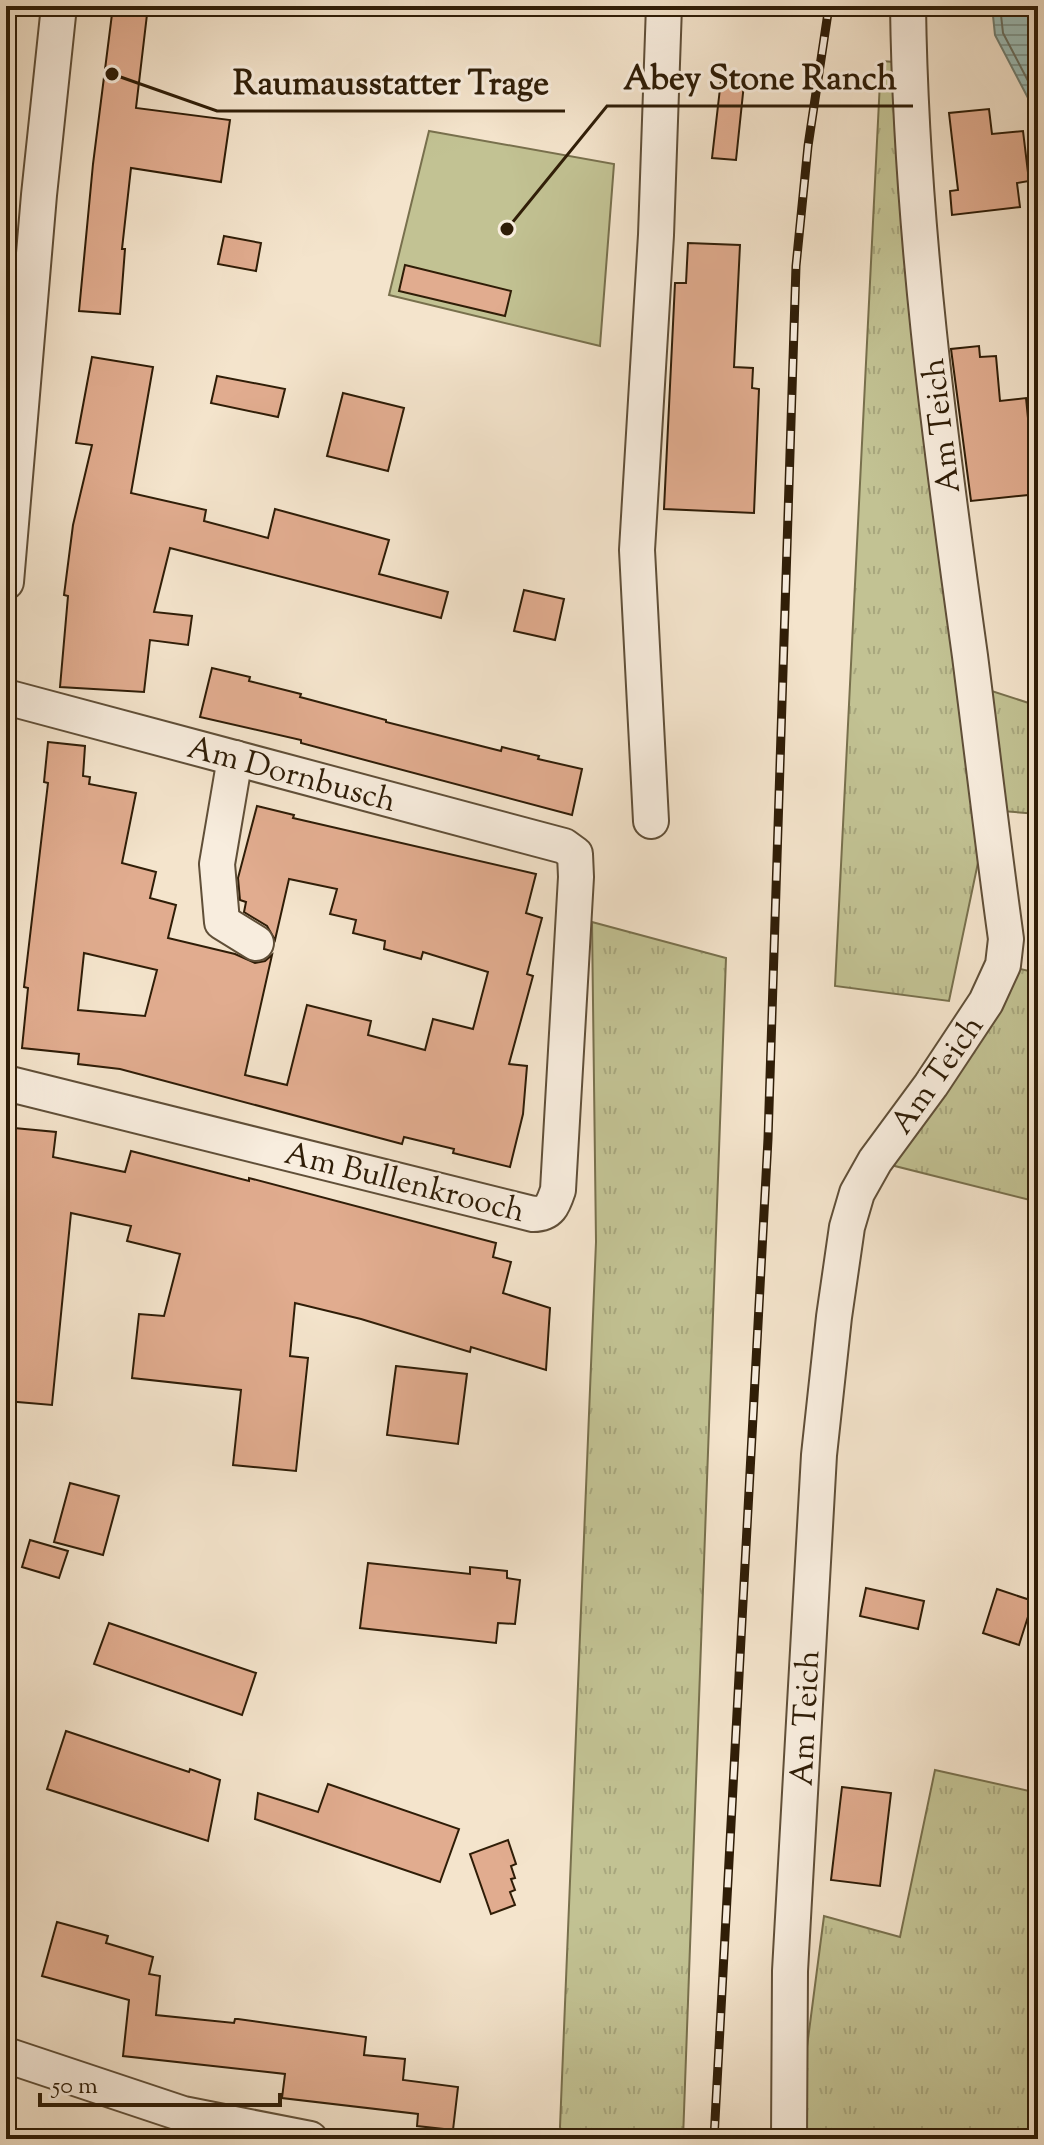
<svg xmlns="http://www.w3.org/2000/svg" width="1044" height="2145" font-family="'Sorts Mill Goudy',serif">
	<defs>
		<pattern id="grass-tufts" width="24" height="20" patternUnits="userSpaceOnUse" patternTransform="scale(2)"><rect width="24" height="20" fill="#c2c293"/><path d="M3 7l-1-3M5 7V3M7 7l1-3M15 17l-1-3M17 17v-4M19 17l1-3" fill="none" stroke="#a7a67d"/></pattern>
		<pattern id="water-rules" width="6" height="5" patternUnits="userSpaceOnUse" patternTransform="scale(2)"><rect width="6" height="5" fill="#9cbeb9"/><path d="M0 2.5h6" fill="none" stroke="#809a94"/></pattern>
	</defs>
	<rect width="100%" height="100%" fill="#f4e4cc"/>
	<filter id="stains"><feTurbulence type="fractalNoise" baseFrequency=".0025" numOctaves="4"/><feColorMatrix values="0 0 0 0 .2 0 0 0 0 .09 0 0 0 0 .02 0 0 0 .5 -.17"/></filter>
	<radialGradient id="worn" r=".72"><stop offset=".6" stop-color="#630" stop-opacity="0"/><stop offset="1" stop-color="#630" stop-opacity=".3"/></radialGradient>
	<g fill="url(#grass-tufts)" stroke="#78704d" stroke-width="2">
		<path d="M 881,61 L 909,63 L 973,685 L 1038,706 L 1038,814 L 989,810 L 949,1001 L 835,986 Z"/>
		<path d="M 592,922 L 726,958 L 683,2139 L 563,2139 L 560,2127 L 596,1242 Z"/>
		<path d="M 1003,965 L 1038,973 L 1038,1202 L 875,1161 Z"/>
		<path d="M 935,1770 L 1038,1793 L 1038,2139 L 795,2139 L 824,1916 L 900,1937 Z"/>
	</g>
	<path fill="#c2c293" stroke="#78704d" stroke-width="2" d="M 429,131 L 614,164 L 600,346 L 389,295 Z"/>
	<path fill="url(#water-rules)" stroke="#707e72" stroke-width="2" d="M 992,6 L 1038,6 L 1038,117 L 995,35 Z"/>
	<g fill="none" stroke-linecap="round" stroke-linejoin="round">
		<path stroke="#666e60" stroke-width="2" d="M 1000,6 L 1003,33 L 1038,100"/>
	</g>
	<g fill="#e1ac8f" stroke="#2f1d07" stroke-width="2" fill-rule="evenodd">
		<path d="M 113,6 L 148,6 L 136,108 L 230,120 L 221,182 L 131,168 L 122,249 L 125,249 L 120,314 L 79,311 L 93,164 Z"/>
		<path d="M 722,71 L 745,74 L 736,160 L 712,158 Z"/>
		<path d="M 989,109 L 992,134 L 1023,131 L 1029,181 L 1017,183 L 1020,207 L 952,215 L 950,191 L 958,190 L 949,113 Z"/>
		<path d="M 224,236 L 261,243 L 256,271 L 218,264 Z"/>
		<path d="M 688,243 L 740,245 L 734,367 L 753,368 L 752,388 L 759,389 L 754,513 L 664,509 L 675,283 L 686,283 Z"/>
		<path d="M 405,265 L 511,291 L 505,316 L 399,291 Z"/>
		<path d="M 979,346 L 980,357 L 996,356 L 1000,401 L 1026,398 L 1031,448 L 1034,448 L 1038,494 L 971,501 L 951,349 Z"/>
		<path d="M 92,357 L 153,367 L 131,493 L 206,510 L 204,521 L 268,538 L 275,509 L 389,540 L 379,574 L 448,592 L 441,618 L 170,548 L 154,612 L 192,616 L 188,645 L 150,640 L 144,692 L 60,687 L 68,596 L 64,595 L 73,525 L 92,445 L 76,443 Z"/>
		<path d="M 217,376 L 285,389 L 278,417 L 211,403 Z"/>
		<path d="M 343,393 L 404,408 L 388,471 L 327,456 Z"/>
		<path d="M 524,590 L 564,599 L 555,640 L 514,631 Z"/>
		<path d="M 212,668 L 250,677 L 249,681 L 301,694 L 300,697 L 386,720 L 386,722 L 501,751 L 502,747 L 539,756 L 538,759 L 582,769 L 572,815 L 301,743 L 301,740 L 200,717 Z"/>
		<path d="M 48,742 L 85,746 L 83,776 L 90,777 L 89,784 L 136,793 L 122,863 L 156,872 L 150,898 L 176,905 L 168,938 L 235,954 L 255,963 L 265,961 L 272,955 L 245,1075 L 287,1085 L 307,1005 L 371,1021 L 368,1035 L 425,1050 L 433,1019 L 473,1029 L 488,972 L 423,952 L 421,959 L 384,949 L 385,941 L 353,933 L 356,920 L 330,914 L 337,889 L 289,879 L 275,940 L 267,926 L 244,912 L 246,902 L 240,900 L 238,878 L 257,806 L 294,815 L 293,818 L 536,874 L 526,913 L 542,918 L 527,974 L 533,976 L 509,1064 L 527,1066 L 523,1114 L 510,1167 L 453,1153 L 454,1149 L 404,1137 L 402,1144 L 120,1069 L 78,1064 L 79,1054 L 22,1048 L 28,988 L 24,987 L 48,783 L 44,782 ZM 84,953 L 157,970 L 145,1016 L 78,1010 Z"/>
		<path d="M 14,1128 L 56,1132 L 53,1157 L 125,1172 L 131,1151 L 249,1181 L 249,1178 L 496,1243 L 493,1257 L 511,1262 L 503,1293 L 550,1308 L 546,1370 L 471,1347 L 470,1352 L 361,1319 L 295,1303 L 290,1356 L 308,1358 L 296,1471 L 233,1465 L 241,1390 L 132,1378 L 139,1314 L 164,1316 L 180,1254 L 127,1241 L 131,1226 L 71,1213 L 52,1405 L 6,1401 L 6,1265 L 10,1227 L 6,1227 L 6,1187 Z"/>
		<path d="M 396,1366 L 467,1374 L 458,1444 L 387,1435 Z"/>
		<path d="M 70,1483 L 119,1496 L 103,1555 L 54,1542 Z"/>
		<path d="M 30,1540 L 68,1551 L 59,1578 L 22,1567 Z"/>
		<path d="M 368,1563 L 470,1574 L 470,1567 L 507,1571 L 507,1578 L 520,1580 L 515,1624 L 498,1623 L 496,1643 L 360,1628 Z"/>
		<path d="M 866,1588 L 924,1601 L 918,1629 L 860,1616 Z"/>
		<path d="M 997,1589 L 1033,1601 L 1019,1645 L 983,1633 Z"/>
		<path d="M 109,1623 L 256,1673 L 242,1715 L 94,1664 Z"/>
		<path d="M 66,1731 L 189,1772 L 190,1769 L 220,1780 L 208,1841 L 47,1789 Z"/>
		<path d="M 328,1784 L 459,1829 L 440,1882 L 255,1819 L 258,1793 L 318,1812 Z"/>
		<path d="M 842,1787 L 891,1793 L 880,1886 L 831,1880 Z"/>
		<path d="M 508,1840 L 516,1864 L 511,1866 L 515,1878 L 511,1879 L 515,1890 L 510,1892 L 515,1905 L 491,1914 L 470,1854 Z"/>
		<path d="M 57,1922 L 108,1936 L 106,1943 L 153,1957 L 149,1974 L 160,1976 L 156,2015 L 234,2023 L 235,2019 L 238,2019 L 366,2037 L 364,2055 L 405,2059 L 403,2080 L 458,2087 L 453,2130 L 417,2126 L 418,2114 L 282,2098 L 285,2074 L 123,2056 L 129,2000 L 42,1976 Z"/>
	</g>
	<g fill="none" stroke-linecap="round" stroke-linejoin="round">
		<defs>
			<g id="minor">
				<path d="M 6,582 L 39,195 L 59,6"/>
				<path d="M 6,697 L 564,846 L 575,854 L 576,877 L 558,1190 C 553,1205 550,1214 533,1214 L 6,1083"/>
				<path d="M 235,758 L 217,864 L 222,922 L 256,943"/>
				<path d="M 651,821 L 637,550 L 656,235 L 664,6"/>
				<path d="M 6,2055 L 183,2114 L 310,2139"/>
				<path d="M 789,2139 L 790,1971 L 819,1455 L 834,1317 L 847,1227 L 857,1193 L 875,1161 L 931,1085 L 986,1002 L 1003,965 L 1006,939 C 993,845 982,750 970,656 C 940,441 911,224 908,6"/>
			</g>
		</defs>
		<use href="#minor" stroke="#604f38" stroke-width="38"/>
		<use href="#minor" stroke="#f8edde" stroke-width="34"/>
		<defs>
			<path id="rail" d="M 714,2139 L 768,1139 L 796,266 L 808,146 L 829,6"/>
		</defs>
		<use href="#rail" stroke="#2f1d07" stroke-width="9"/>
		<use href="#rail" stroke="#f8edde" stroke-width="6" stroke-dasharray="18" stroke-linecap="butt"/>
	</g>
	<g text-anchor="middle" stroke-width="6" stroke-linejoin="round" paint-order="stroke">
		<g font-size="32" fill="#2f1d07" stroke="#f8edde">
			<text transform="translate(940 426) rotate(-97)" y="11">Am Teich</text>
			<text transform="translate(292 773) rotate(15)" y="11">Am Dornbusch</text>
			<text transform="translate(936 1074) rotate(-55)" y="11">Am Teich</text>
			<text transform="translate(405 1181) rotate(14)" y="11">Am Bullenkrooch</text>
			<text transform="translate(804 1718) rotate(-87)" y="11">Am Teich</text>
		</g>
	</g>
	<path fill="none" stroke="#2f1d07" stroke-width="3" d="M507 229L607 106H913M112 74L217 111H565"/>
	<g fill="#2f1d07" stroke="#f8edde" stroke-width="3">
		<circle cx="507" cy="229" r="8"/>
		<circle cx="112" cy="74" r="8"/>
	</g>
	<g font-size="34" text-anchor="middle" font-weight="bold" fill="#2f1d07" stroke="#f8edde" stroke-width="6" stroke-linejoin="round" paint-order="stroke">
		<text x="760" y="89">Abey Stone Ranch</text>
		<text x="391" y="94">Raumausstatter Trage</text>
	</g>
	<rect width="1044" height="2145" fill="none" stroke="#f4e4cc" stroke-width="32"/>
	<rect x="8" y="8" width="1028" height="2129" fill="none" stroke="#2f1d07" stroke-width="4"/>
	<rect x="16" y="16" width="1012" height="2113" fill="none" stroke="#2f1d07" stroke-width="2"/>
	<path d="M40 2093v12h240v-12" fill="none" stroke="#2f1d07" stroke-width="4"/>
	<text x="52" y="2093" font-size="24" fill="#2f1d07" stroke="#f8edde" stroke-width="6" paint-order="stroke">50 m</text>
	<rect width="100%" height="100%" filter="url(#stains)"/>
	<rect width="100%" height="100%" fill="url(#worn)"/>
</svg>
